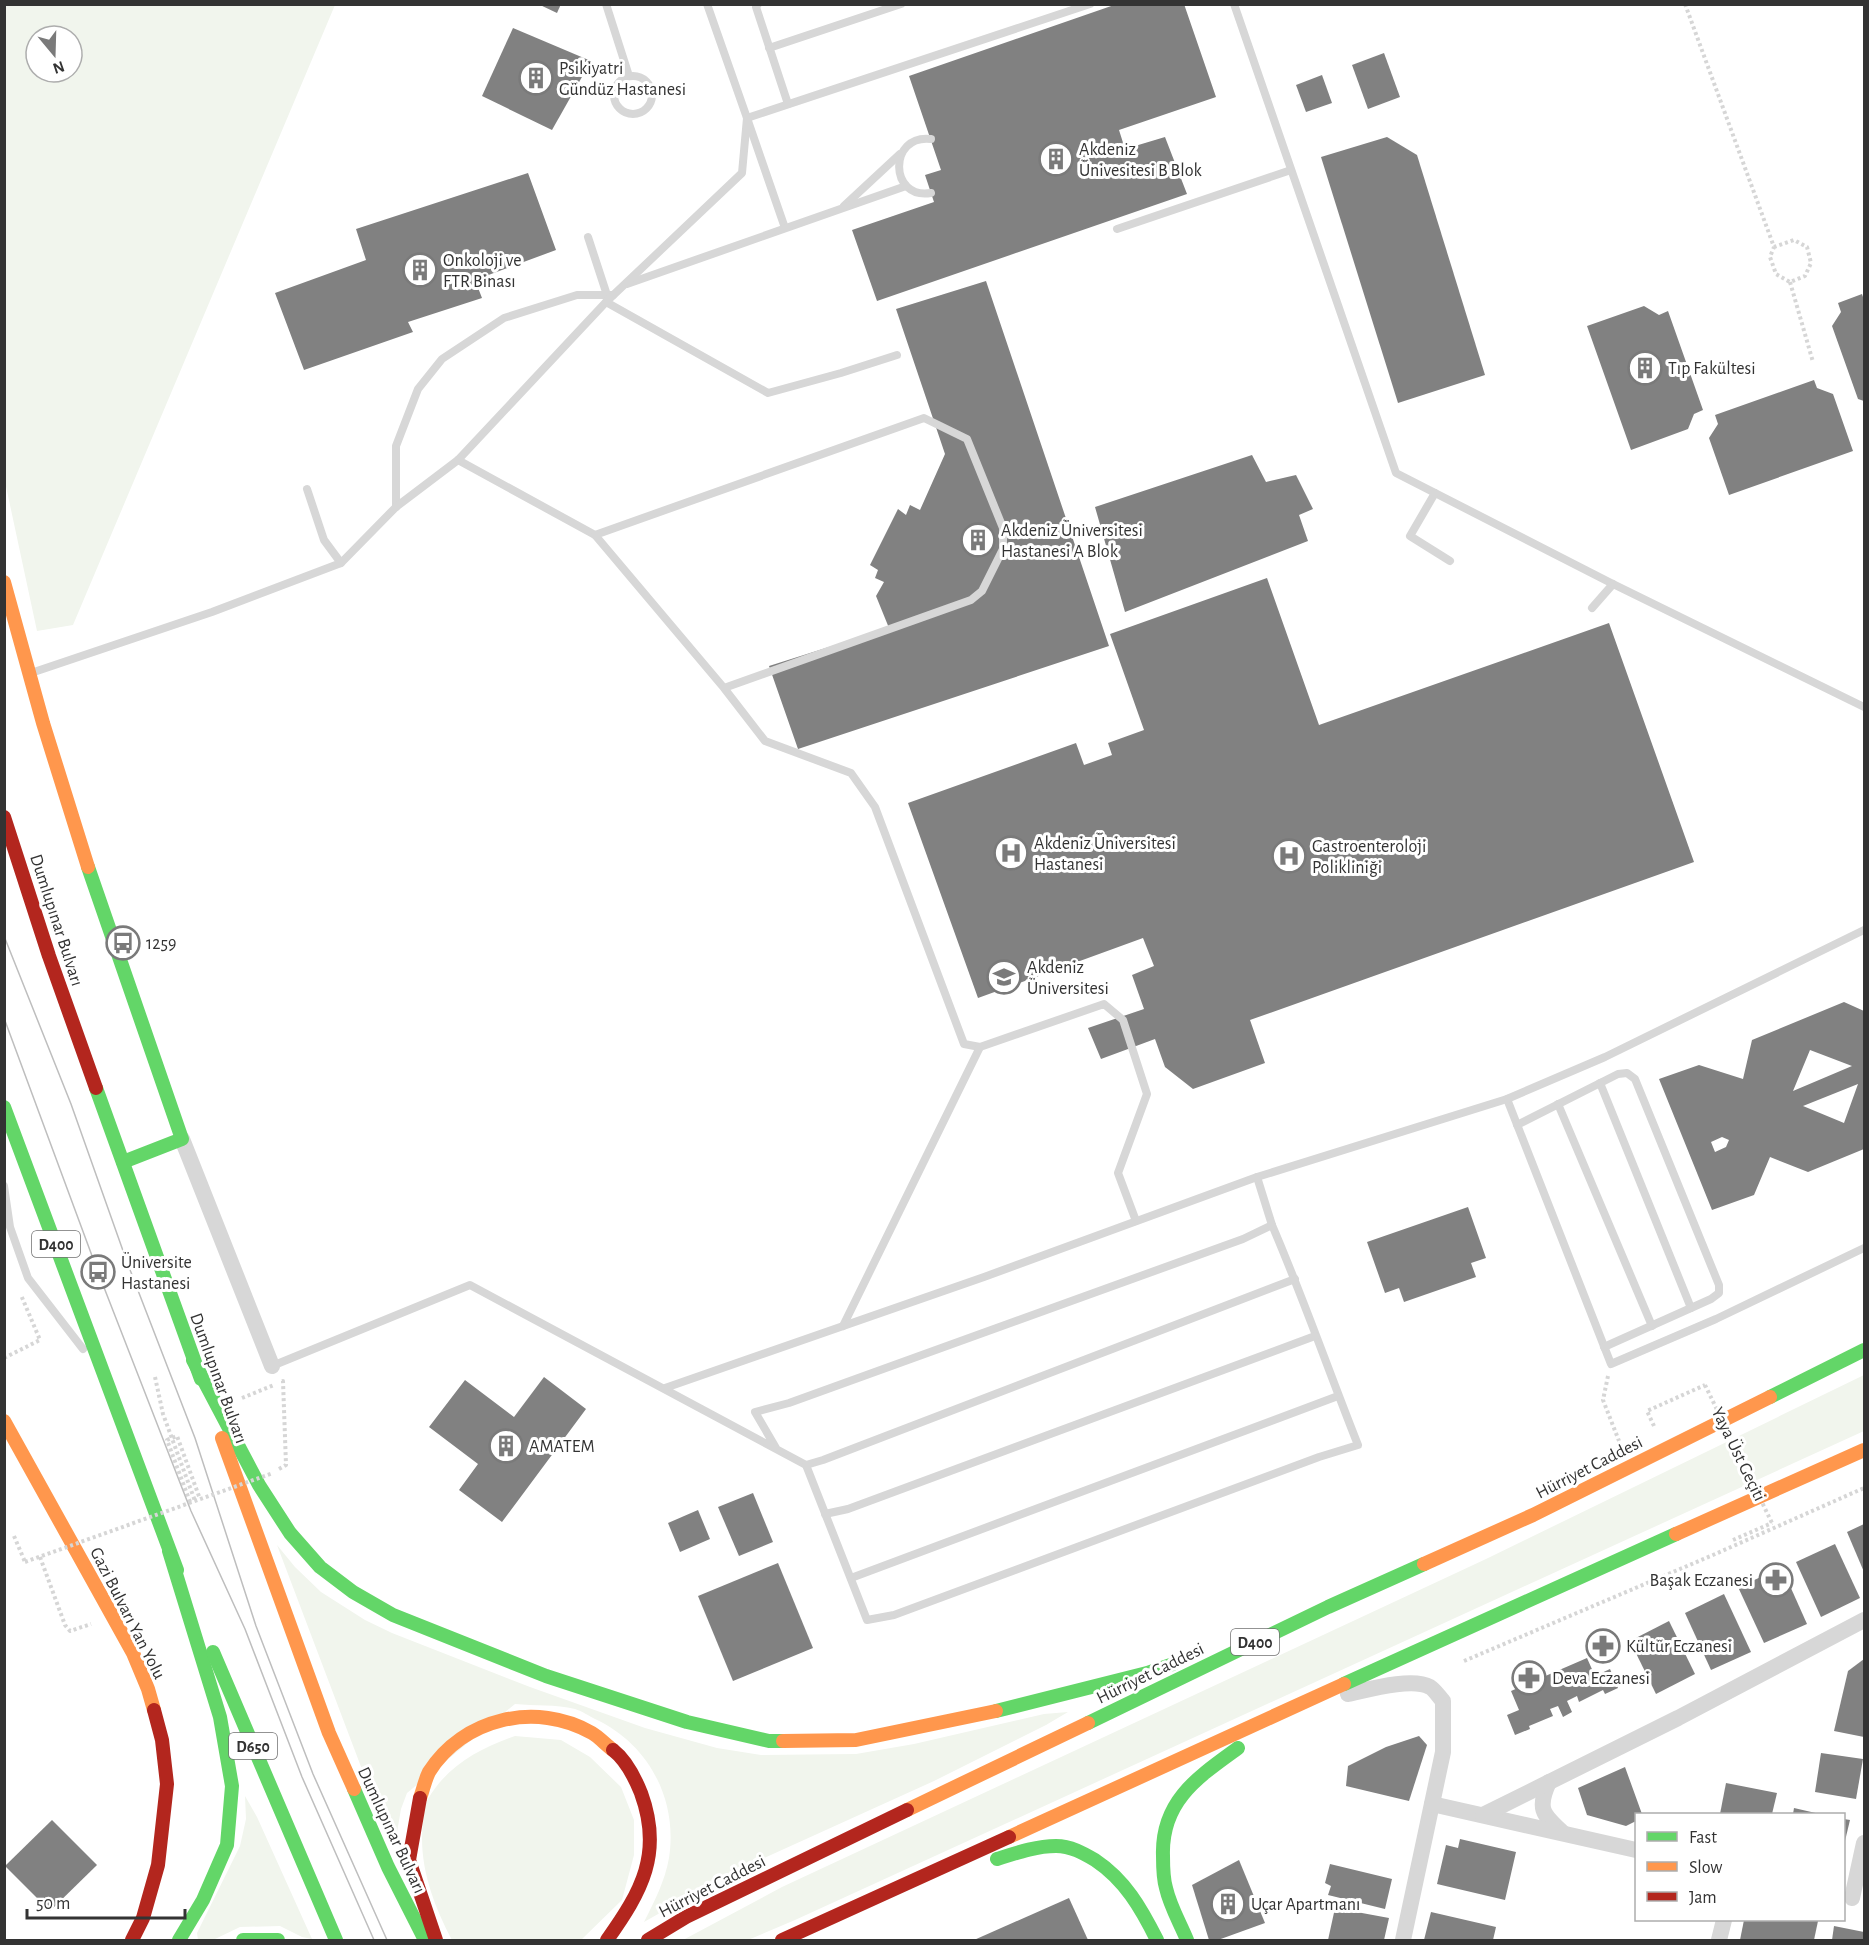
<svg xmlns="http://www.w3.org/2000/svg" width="1869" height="1945" font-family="'Alegreya Sans',sans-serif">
	<rect width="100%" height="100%" fill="#fff"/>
	<g fill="#f1f5ed" fill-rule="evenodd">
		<path d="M 4,5 L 335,5 L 73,625 L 37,631 L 4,477 ZM 36,36 L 72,36 L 72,72 L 36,72 Z"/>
		<path d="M 1864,1375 L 1864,1431 L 795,1920 L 748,1940 L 683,1940 L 782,1887 L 1486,1559 Z"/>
		<path d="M 277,1545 L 295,1567 L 321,1592 L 365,1620 L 392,1633 L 530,1687 L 645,1728 L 717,1748 L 761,1755 L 856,1754 L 914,1744 L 1044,1714 L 1068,1712 L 1046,1725 L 934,1781 L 727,1875 L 644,1922 C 654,1902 665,1881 669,1858 C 678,1800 649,1744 595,1719 C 589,1716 582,1711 575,1709 C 556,1704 534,1706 515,1704 L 407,1793 L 401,1809 L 395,1844 L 374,1801 Z"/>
		<path d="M 515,1736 L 561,1740 L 590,1757 L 621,1787 L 634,1820 L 634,1855 L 622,1900 L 581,1940 L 452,1940 C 433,1904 418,1864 423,1822 C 424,1815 424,1805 428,1799 C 447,1766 480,1748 515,1736 Z"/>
		<path d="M 245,1796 L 257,1817 L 312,1939 L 302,1937 L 280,1926 L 240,1927 L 213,1940 L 198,1940 L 197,1933 L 240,1846 L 246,1819 Z"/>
	</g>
	<g fill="#818181" fill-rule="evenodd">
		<path d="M 538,4 L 561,4 L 557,13 Z"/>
		<path d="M 1117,4 L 1184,4 L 1216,97 L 1119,130 L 1125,149 L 1165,137 L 1187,194 L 877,301 L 852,230 L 934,202 L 925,175 L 941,170 L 909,76 Z"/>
		<path d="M 513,28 L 591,61 L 552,130 L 482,96 Z"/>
		<path d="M 1384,53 L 1400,97 L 1368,109 L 1352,65 Z"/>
		<path d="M 1322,75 L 1332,103 L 1306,112 L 1296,85 Z"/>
		<path d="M 1387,137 L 1417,155 L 1485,375 L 1398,403 L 1321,157 Z"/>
		<path d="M 528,173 L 556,250 L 475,280 L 482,298 L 408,322 L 413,332 L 304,370 L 275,293 L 366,260 L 356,229 Z"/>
		<path d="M 986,281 L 1109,646 L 798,749 L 769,666 L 889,628 L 876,596 L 884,582 L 875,578 L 878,570 L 870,565 L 898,509 L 906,515 L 910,505 L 920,510 L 945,454 L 896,309 Z"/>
		<path d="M 1862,294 L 1864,300 L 1864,401 L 1858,399 L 1832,326 L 1841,312 L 1838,303 Z"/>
		<path d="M 1644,306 L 1659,315 L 1668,311 L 1703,410 L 1694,414 L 1688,429 L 1631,450 L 1587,326 Z"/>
		<path d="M 1814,380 L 1817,388 L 1833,394 L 1853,451 L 1729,495 L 1709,438 L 1718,424 L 1715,415 Z"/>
		<path d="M 1252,455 L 1266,482 L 1296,475 L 1313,509 L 1299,515 L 1308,541 L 1125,612 L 1095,507 Z"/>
		<path d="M 1267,578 L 1319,725 L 1609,623 L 1694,862 L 1250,1020 L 1265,1063 L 1193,1089 L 1165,1067 L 1155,1039 L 1101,1059 L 1088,1028 L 1144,1009 L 1132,975 L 1154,966 L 1143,938 L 978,998 L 908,803 L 1076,743 L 1084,765 L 1112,755 L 1108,743 L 1144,730 L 1110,634 Z"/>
		<path d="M 1844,1002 L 1864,1011 L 1864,1149 L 1808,1172 L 1770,1157 L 1754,1195 L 1712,1210 L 1659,1079 L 1699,1065 L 1743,1079 L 1752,1040 ZM 1810,1050 L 1852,1066 L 1793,1091 ZM 1858,1084 L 1844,1123 L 1803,1106 ZM 1722,1137 L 1729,1140 L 1726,1147 L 1715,1152 L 1711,1142 Z"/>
		<path d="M 1468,1207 L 1486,1258 L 1471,1263 L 1476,1277 L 1404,1302 L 1399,1288 L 1385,1293 L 1367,1242 Z"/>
		<path d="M 544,1377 L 586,1409 L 502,1522 L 459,1490 L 478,1464 L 429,1427 L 465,1380 L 514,1417 Z"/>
		<path d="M 753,1493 L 773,1542 L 739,1556 L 718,1507 Z"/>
		<path d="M 698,1510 L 710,1539 L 680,1552 L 668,1523 Z"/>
		<path d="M 1864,1524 L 1864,1572 L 1847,1532 Z"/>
		<path d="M 1835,1544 L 1860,1598 L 1821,1617 L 1796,1562 Z"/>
		<path d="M 778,1563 L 813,1648 L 733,1681 L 698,1596 Z"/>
		<path d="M 1782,1568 L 1807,1624 L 1764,1643 L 1738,1587 Z"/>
		<path d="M 1724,1594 L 1751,1652 L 1711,1670 L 1685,1613 Z"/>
		<path d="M 1669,1621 L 1695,1674 L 1656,1694 L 1630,1641 Z"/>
		<path d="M 1587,1658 L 1595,1676 L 1610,1669 L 1618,1688 L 1605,1694 L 1603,1690 L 1579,1702 L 1577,1696 L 1567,1701 L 1572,1712 L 1563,1717 L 1558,1706 L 1550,1709 L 1553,1716 L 1529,1726 L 1530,1729 L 1515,1735 L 1507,1715 L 1519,1710 L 1511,1691 Z"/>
		<path d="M 1864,1659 L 1864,1737 L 1834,1731 L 1848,1671 Z"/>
		<path d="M 1419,1736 L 1427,1745 L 1409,1801 L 1346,1786 L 1348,1766 L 1386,1747 Z"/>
		<path d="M 1821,1753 L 1863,1759 L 1856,1799 L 1815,1792 Z"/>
		<path d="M 1625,1767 L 1642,1814 L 1636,1814 L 1636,1821 L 1626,1826 L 1587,1815 L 1578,1788 Z"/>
		<path d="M 1726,1783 L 1777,1793 L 1772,1814 L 1720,1814 Z"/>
		<path d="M 1794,1808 L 1820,1814 L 1793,1814 Z"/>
		<path d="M 1844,1819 L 1850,1820 L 1844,1845 Z"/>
		<path d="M 52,1820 L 97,1865 L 50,1911 L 5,1866 Z"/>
		<path d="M 1460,1839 L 1516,1852 L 1505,1900 L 1437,1884 L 1446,1845 L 1458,1848 Z"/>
		<path d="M 1239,1860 L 1265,1923 L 1218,1940 L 1209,1940 L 1192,1885 Z"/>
		<path d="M 1330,1864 L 1392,1879 L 1385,1909 L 1328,1895 L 1331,1886 L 1325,1883 Z"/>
		<path d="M 1069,1898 L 1088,1940 L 974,1940 Z"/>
		<path d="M 1335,1908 L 1389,1918 L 1384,1940 L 1328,1940 Z"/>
		<path d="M 1431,1912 L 1496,1927 L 1493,1940 L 1424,1940 Z"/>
		<path d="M 1744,1920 L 1813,1920 L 1818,1921 L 1814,1940 L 1740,1940 Z"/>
		<path d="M 1834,1926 L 1864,1932 L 1864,1940 L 1832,1940 Z"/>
	</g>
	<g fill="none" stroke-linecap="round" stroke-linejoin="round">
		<g stroke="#d6d6d6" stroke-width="4" stroke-dasharray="3 3" stroke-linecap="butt">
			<path d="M 1685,4 L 1774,247 L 1770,257 L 1776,274 L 1790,282 L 1805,276 L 1811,263 L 1807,247 L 1794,240 L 1774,247"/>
			<path d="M 1790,282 L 1813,362"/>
			<path d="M 4,1358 L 40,1340 L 21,1295"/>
			<path d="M 1608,1376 L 1603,1400 L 1619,1441"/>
			<path d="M 155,1377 L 163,1414 L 195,1501"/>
			<path d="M 242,1398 L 274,1385"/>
			<path d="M 1654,1426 L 1647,1411 L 1705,1385"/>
			<path d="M 279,1469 L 286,1465 L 283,1381 L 281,1382"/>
			<path d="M 190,1502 L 167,1440 L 177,1436 L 200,1499"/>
			<path d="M 14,1536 L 25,1562"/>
			<path d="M 1733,1540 L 1772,1523"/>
			<path d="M 40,1557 L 65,1625 L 70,1631 L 91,1624"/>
			<path d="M 1464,1661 L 1713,1555 L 1864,1488"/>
		</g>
		<g stroke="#d7d7d7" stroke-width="8">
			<path d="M 606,4 L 629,76"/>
			<path d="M 758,4 L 756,7 L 788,104"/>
			<path d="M 1234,4 L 1396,473 L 1613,584 L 1864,707"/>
			<path d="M 769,48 L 901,4"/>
			<circle cx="633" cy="95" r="19"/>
			<path d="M 931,139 C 888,134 889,200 931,193"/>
			<path d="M 844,206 L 900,154"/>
			<path d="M 785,228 L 747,118 L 1090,4"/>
			<path d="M 1117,229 L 1291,170"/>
			<path d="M 588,237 L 607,295"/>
			<path d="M 627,284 L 906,186"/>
			<path d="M 606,302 L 768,393 L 841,373 L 897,355"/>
			<path d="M 458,460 L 595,535"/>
			<path d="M 307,489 L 324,540 L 341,563"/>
			<path d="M 1435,493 L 1410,536 L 1450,561"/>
			<path d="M 396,507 L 396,446 L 418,389 L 442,359 L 504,318 L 577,295 L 613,295"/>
			<path d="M 1592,608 L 1613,584"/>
			<path d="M 31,673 L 212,612 L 341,563 L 396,507 L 458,460 L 606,302 L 742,173 L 747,118 L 707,4"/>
			<path d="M 724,688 L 971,600 L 982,591 L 1003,549 L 1003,528 L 967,439 L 924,418 L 595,535 L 724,688 L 765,741 L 851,773 L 875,807 L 964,1044 L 980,1047"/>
			<path d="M 1600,1083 L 1691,1308"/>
			<path d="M 1507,1099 L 1611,1364 L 1716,1319 L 1864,1248"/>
			<path d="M 1558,1104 L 1652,1326"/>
			<path d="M 1517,1125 L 1618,1074 L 1627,1073 L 1635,1079 L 1719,1285 L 1719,1293 L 1711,1299 L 1604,1347"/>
			<path d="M 1257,1177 L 1272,1225"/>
			<path d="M 4,1186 L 10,1227 L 28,1278 L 83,1349"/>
			<path d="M 843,1326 L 980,1047 L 1104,1004 L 1123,1020 L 1147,1094 L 1118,1173 L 1136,1221"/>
			<path d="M 272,1366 L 470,1285 L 806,1465 L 867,1620 L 894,1615 L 1319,1457 L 1358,1445 C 1329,1372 1303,1297 1272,1225 L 1243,1239 L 789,1403 L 755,1412 L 776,1448"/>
			<path d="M 665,1388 L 984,1277 L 1257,1177 L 1507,1099 L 1605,1057 L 1864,930"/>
			<path d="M 806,1465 L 823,1460 L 1295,1279"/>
			<path d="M 825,1514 L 848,1509 L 1315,1336"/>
			<path d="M 851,1578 L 1338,1396"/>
		</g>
		<g stroke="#d7d7d7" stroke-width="16">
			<path d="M 182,1139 L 272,1366"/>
			<path d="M 1348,1694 C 1367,1690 1412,1677 1430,1687 C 1435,1690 1439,1697 1443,1701 L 1443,1752 L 1403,1940"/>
			<path d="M 1549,1782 C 1537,1808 1542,1814 1562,1832"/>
			<path d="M 1432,1804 L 1636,1850"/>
			<path d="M 1483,1815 L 1678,1718 L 1864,1620"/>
			<path d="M 1852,1898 L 1864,1843"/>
			<path d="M 1719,1940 L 1724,1920"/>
		</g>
		<g stroke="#63d668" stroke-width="14">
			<path d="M 88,867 L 182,1139 L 123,1162"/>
			<path d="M 96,1088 L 201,1379"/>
			<path d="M 4,1107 L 177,1570"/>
			<path d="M 193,1360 L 259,1485 L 290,1533 L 320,1567 L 353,1592 L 393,1615 L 546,1676 L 687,1722 L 769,1741 L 783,1741"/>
			<path d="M 1770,1397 L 1864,1350"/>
			<path d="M 169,1551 L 220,1717 L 232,1786 L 227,1845 L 203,1900 L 179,1940"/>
			<path d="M 213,1652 L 336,1940"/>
			<path d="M 1344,1684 L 1676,1534"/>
			<path d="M 996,1711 L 1147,1673 L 1173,1664"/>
			<path d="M 1088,1723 L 1328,1607 L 1424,1564"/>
			<path d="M 354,1789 L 388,1867 L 425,1940"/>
			<path d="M 997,1859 C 1016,1853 1036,1846 1056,1846 C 1071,1846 1083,1853 1095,1860 C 1125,1880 1141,1908 1157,1940"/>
			<path d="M 243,1940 L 278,1940"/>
			<path d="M 1187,1940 C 1180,1923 1170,1906 1166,1888 C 1163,1878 1163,1867 1163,1856 C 1161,1801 1198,1777 1238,1748"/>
		</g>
		<g stroke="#ff974d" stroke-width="14">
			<path d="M 4,582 L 43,723 L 88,867"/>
			<path d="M 4,1421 L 133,1653 L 148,1689 L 154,1710"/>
			<path d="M 222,1438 L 329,1733 L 354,1789"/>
			<path d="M 1676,1534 L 1864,1450"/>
			<path d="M 1424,1564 L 1533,1515 L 1770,1397"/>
			<path d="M 783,1741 L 856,1740 L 996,1711"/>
			<path d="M 420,1798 C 423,1790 425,1780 429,1772 C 463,1718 536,1701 592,1733 C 599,1737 606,1745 613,1750"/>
			<path d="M 907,1810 L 1088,1723"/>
			<path d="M 1009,1837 L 1344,1684"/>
		</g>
		<g stroke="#b3261e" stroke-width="14">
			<path d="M 4,817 L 49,956 L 96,1088"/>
			<path d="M 420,1798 L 409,1860 L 436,1940"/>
			<path d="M 132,1940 L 143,1918 L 158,1865 L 167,1784 L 162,1740 L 154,1710"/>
			<path d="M 607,1940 C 642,1891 663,1853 641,1793 C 635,1778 626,1760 613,1750"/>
			<path d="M 648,1940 L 686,1917 L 907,1810"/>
			<path d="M 782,1940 L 1009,1837"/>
		</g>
		<g stroke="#bebebe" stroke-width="1.5">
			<path d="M 4,936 L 71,1104 L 127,1262 L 195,1438 L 256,1626 L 313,1774 L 387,1940"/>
			<path d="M 4,1018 L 98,1272 L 191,1511 L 245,1629 L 302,1777 L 374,1940"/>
		</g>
		<g stroke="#d6d6d6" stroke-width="4" stroke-dasharray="3 3" stroke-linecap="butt">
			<path d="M 1705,1385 L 1772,1523"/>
			<path d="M 25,1562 L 273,1473"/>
		</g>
	</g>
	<defs>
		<symbol id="building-ring" viewBox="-11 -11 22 22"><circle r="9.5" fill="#fff" stroke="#7a7a7a" stroke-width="1.5"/><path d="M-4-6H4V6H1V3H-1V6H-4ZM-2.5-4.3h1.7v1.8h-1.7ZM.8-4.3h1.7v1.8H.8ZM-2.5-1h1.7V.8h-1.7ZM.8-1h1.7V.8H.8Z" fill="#7a7a7a"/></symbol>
		<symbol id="hospital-ring" viewBox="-11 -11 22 22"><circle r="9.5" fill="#fff" stroke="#7a7a7a" stroke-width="1.5"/><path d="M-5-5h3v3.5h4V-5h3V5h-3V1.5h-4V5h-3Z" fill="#7a7a7a"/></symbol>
		<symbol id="bus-ring" viewBox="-11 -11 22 22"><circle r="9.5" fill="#fff" stroke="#7a7a7a" stroke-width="1.5"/><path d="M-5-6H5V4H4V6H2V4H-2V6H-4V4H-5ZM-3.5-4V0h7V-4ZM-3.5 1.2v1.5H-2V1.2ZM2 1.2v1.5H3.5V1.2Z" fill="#7a7a7a"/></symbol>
		<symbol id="university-ring" viewBox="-11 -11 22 22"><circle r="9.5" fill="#fff" stroke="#7a7a7a" stroke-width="1.5"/><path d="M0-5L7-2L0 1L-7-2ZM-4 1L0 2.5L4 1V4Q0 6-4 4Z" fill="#7a7a7a"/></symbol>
		<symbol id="pharmacy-ring" viewBox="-11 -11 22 22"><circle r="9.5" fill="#fff" stroke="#7a7a7a" stroke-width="1.5"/><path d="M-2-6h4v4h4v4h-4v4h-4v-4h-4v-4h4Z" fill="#7a7a7a"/></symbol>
	</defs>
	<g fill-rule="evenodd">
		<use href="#building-ring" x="517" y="59" width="38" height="38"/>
		<use href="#building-ring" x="1037" y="140" width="38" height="38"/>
		<use href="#building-ring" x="401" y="251" width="38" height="38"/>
		<use href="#building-ring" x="1626" y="349" width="38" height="38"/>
		<use href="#building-ring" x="959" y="521" width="38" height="38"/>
		<use href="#hospital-ring" x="992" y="834" width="38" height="38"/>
		<use href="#hospital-ring" x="1270" y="837" width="38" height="38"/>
		<use href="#bus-ring" x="104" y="924" width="38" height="38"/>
		<use href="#university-ring" x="985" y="958" width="38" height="38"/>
		<use href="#bus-ring" x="79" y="1253" width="38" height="38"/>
		<use href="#building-ring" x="487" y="1427" width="38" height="38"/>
		<use href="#pharmacy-ring" x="1757" y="1561" width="38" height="38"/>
		<use href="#pharmacy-ring" x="1584" y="1627" width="38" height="38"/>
		<use href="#pharmacy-ring" x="1510" y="1659" width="38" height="38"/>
		<use href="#building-ring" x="1209" y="1885" width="38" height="38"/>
	</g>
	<g text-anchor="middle" stroke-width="6" stroke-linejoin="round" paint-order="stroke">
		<g fill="#fff" stroke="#707070" stroke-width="1.5">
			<rect x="32" y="1231" width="48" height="26" rx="4.5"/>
			<rect x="1231" y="1629" width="48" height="26" rx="4.5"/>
			<rect x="229" y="1733" width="48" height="26" rx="4.5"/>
		</g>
		<g font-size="16" font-weight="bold" fill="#333">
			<text x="56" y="1250">D400</text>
			<text x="1255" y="1648">D400</text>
			<text x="253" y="1752">D650</text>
		</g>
		<g font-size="18" fill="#333" stroke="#fff" text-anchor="start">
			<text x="559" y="74">Psikiyatri<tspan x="559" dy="21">Gündüz Hastanesi</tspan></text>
			<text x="1079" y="155">Akdeniz<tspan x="1079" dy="21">Ünivesitesi B Blok</tspan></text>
			<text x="443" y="266">Onkoloji ve<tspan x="443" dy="21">FTR Binası</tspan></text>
			<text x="1668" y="374">Tıp Fakültesi</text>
			<text x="1001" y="536">Akdeniz Üniversitesi<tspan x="1001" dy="21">Hastanesi A Blok</tspan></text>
			<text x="1034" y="849">Akdeniz Üniversitesi<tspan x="1034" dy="21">Hastanesi</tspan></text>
			<text x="1312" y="852">Gastroenteroloji<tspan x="1312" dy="21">Polikliniği</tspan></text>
			<text x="146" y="949">1259</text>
			<text x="1027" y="973">Akdeniz<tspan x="1027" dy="21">Üniversitesi</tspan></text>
			<text x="121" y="1268">Üniversite<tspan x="121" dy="21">Hastanesi</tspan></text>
			<text x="529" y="1452">AMATEM</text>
			<text x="1753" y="1586" text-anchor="end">Başak Eczanesi</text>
			<text x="1626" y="1652">Kültür Eczanesi</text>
			<text x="1552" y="1684">Deva Eczanesi</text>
			<text x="1251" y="1910">Uçar Apartmanı</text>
		</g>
		<g font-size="18" fill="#333" stroke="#fff">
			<text transform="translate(57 920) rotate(72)" y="6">Dumlupınar Bulvarı</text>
			<text transform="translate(219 1378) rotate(70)" y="6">Dumlupınar Bulvarı</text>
			<text transform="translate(1739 1454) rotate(64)" y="6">Yaya Üst Geçiti</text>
			<text transform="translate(1589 1467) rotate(-27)" y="6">Hürriyet Caddesi</text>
			<text transform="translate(128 1613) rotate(63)" y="6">Gazi Bulvarı Yan Yolu</text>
			<text transform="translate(1150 1673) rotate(-26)" y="6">Hürriyet Caddesi</text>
			<text transform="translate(392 1830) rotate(65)" y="6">Dumlupınar Bulvarı</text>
			<text transform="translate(712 1886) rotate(-27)" y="6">Hürriyet Caddesi</text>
		</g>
	</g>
	<rect width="1869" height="1945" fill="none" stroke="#333333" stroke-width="12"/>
	<rect x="1635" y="1813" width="210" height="108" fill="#ffffff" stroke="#adadad" stroke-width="1.5"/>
	<rect x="1647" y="1832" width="30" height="9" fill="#63d668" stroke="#adadad" stroke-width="1.5"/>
	<text x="1689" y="1843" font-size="18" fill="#333333">Fast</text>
	<rect x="1647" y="1862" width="30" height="9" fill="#ff974d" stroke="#adadad" stroke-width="1.5"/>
	<text x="1689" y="1873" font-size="18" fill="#333333">Slow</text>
	<rect x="1647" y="1892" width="30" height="9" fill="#b3261e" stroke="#adadad" stroke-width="1.5"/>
	<text x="1689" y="1903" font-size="18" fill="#333333">Jam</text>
	<g transform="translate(54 54) rotate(161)"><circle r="28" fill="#ffffff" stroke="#adadad" stroke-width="1.5"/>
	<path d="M0-4.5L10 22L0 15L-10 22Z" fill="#7a7a7a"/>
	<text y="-9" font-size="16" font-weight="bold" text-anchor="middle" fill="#333333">N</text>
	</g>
	<path d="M27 1909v9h158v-9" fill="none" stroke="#333333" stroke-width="3"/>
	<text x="36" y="1909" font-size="18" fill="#333333" stroke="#ffffff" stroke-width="4.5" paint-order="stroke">50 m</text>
</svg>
